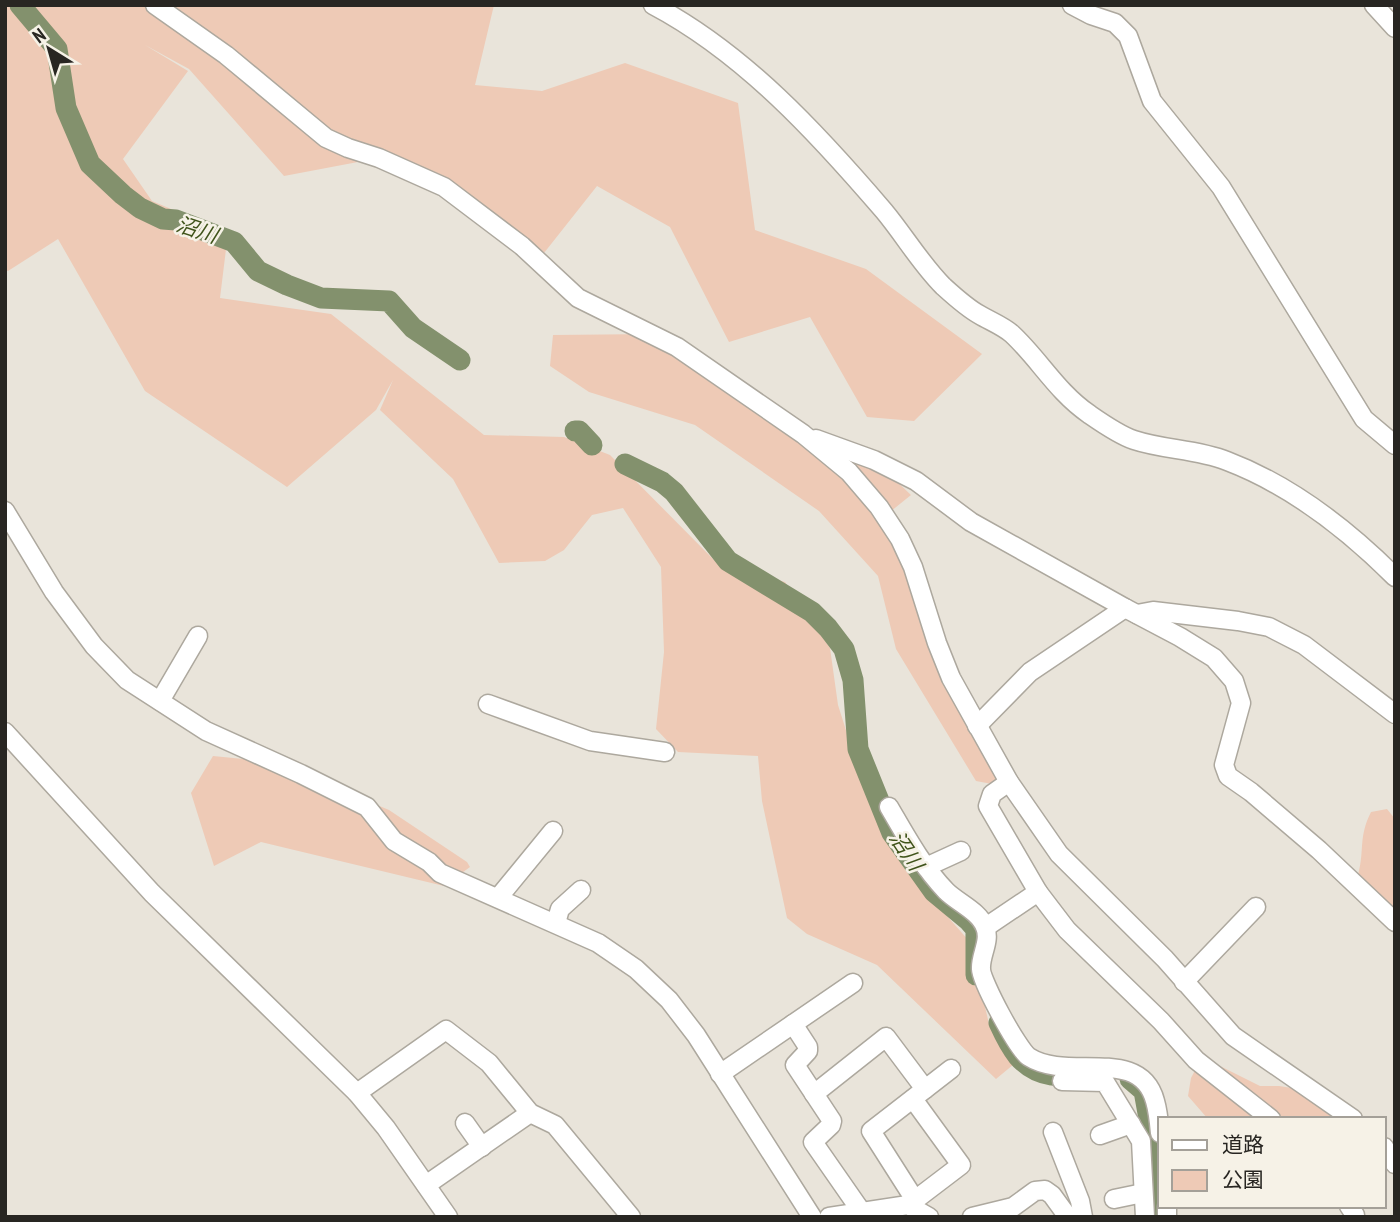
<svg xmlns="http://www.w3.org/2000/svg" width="1400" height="1222" font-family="'PT Sans Narrow','Noto Sans JP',sans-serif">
	<rect width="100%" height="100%" fill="#e9e4da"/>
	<g fill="#eecab6">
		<path d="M 5,5 L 494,5 L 475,85 L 542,91 L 625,63 L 738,103 L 755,230 L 866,269 L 982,354 L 914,421 L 867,417 L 810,317 L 729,342 L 670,227 L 597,186 L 544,253 L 379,158 L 284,176 L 189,69 L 145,45 L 188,71 L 123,159 L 152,201 L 228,233 L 220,298 L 331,314 L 484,435 L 564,437 L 610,455 L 717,563 L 785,582 L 830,648 L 838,705 L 871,809 L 947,916 L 970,942 L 989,1024 L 1020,1059 L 996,1079 L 877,965 L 807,934 L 787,918 L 762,801 L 758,756 L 678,752 L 656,729 L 664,652 L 661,567 L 623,508 L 592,515 L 564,550 L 545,561 L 499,563 L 453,479 L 380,410 L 393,380 L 376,410 L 287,487 L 145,391 L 58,239 L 8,271 L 5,270 Z"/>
		<path d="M 654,334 L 734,386 L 890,475 L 911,495 L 885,516 L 915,556 L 934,660 L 1003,786 L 976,781 L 896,649 L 878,576 L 819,511 L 695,425 L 589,392 L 550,366 L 553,335 Z"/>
		<path d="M 213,756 L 275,762 L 389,810 L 467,862 L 470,867 L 444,886 L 261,842 L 214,866 L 191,793 Z"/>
		<path d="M 1387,809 L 1395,819 L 1395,911 L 1358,875 C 1365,849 1358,838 1371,812 Z"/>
		<path d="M 1202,1057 L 1260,1086 L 1279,1086 L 1311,1091 L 1352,1119 L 1208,1119 L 1188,1096 L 1191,1078 Z"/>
	</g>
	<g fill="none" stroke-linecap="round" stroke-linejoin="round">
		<g stroke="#83916d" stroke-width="21">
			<path d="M 20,5 L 57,49 L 66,108 L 90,164 L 123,195 L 140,208 L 163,219 L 176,220 L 234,242 L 258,271 L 287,285 L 321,298 L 389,301 L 413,328 L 460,360"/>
			<path d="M 575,431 L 579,431 L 592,445"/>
			<path d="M 625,464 L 662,482 L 674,492 L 728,561 L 812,612 L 828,628 L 844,649 L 853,680 L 858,749 L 892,833 L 934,892 L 969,921 L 976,929 L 976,975"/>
			<path d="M 999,1023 C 1010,1047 1021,1070 1051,1075 C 1061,1077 1073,1074 1084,1075"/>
			<path d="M 1130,1079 L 1144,1091 L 1158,1169 L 1154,1217"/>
		</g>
		<defs>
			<g id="minor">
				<path d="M 155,5 L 226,55 L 326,138 L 348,148 L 379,158 L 444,187 L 522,246 L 578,298 L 677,347 L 803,434 L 849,472 L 879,507 L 900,539 L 913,567 L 937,643 L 951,678 L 1009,782 L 1059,854 L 1165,959 L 1233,1036 L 1353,1119"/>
				<path d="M 653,5 C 744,53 818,134 884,211 C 904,235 921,264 943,286 C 954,296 967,308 980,315 C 990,321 1003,326 1012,334 C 1039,359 1057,392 1089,414 C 1102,423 1119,435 1134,440 C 1164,450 1197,449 1227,461 C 1290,485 1347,529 1395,577"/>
				<path d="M 1072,5 L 1091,15 L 1115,23 L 1128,36 L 1152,101 L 1221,187 L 1364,419 L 1395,445"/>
				<path d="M 1374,5 L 1395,28"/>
				<path d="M 816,439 L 874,460 L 916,481 L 971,522 L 1125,608 L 1180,637 L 1214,658 L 1234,681 L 1241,703 L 1224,765 L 1228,776 L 1251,792 L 1319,850 L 1395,922"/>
				<path d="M 5,511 L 54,592 L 94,646 L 127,680 L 206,731 L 301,774 L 367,807 L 394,841 L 429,862 L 440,873 L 598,943 L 636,969 L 669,1000 L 696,1035 L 812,1217"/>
				<path d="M 1137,614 L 1153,611 L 1238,621 L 1269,627 L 1304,645 L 1395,714"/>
				<path d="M 160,701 L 198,636"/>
				<path d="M 488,704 L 590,741 L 665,752"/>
				<path d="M 977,726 L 1030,672 L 1125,608"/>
				<path d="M 5,732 L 152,893 L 357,1093 L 386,1128 L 448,1217"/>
				<path d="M 889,807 C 906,836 922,866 946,891 C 958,903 979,911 985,927 C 991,941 980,955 981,969 C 981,981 1018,1050 1029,1057 C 1068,1082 1140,1045 1155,1101 C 1158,1111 1159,1122 1160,1133"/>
				<path d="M 926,867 L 961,851"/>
				<path d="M 1038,892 L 1067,930 L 1161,1021 L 1196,1060 L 1271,1119"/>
				<path d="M 498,898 L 553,831"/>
				<path d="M 556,923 L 560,909 L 581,890"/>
				<path d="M 986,927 L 1038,892 L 988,806 L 992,794 L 1009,782"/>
				<path d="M 1184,982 L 1256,907"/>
				<path d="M 793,1024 L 808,1047 L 808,1051 L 795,1065 L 832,1121 L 831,1125 L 813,1142 L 861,1211"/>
				<path d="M 720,1074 L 853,983"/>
				<path d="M 1062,1081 L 1105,1082 L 1141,1141 L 1145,1217"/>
				<path d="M 357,1093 L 446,1030 L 489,1063 L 530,1113 L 555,1125 L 631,1217"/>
				<path d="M 814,1094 L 886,1037 L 925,1089"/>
				<path d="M 913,1099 L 961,1165 L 915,1200"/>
				<path d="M 465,1123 L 482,1147"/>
				<path d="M 1053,1132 L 1080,1201 L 1083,1217"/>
				<path d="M 1100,1135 L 1131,1124"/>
				<path d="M 1384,1147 L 1395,1164"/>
				<path d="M 426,1185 L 530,1113"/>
				<path d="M 1114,1199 L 1143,1193"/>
				<path d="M 1167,1206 L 1167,1217"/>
				<path d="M 1349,1206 L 1355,1215 L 1353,1217"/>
				<path d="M 915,1207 L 915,1200 L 871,1131 L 951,1069"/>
				<path d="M 829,1217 L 908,1205 L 929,1217"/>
				<path d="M 972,1217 L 1013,1207 L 1035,1191 L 1045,1190 L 1052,1195 L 1068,1217"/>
			</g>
		</defs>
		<use href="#minor" stroke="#ada89e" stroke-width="21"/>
		<use href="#minor" stroke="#fff" stroke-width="18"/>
	</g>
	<g text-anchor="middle" stroke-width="5" stroke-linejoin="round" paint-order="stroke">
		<g font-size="21" font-style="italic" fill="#40541b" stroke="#f6f2e7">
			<text transform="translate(197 230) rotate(18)" y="7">沼川</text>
			<text transform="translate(906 851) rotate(56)" y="7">沼川</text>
		</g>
	</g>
	<rect width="1400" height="1222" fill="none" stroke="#282622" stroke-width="14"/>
	<rect x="1158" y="1117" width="228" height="91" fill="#f6f2e7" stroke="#a4a098" stroke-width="2"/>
	<rect x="1172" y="1140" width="35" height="10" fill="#ffffff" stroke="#a4a098" stroke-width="2"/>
	<text x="1222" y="1152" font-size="21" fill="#282622">道路</text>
	<rect x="1172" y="1170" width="35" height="21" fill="#eecab6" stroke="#a4a098" stroke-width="2"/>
	<text x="1222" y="1187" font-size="21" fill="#282622">公園</text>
	<g transform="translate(49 49) rotate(323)" stroke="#f6f2e7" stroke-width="5" paint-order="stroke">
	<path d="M0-5L12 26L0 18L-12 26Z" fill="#282622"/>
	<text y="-10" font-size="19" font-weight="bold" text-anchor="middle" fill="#282622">N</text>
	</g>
</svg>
